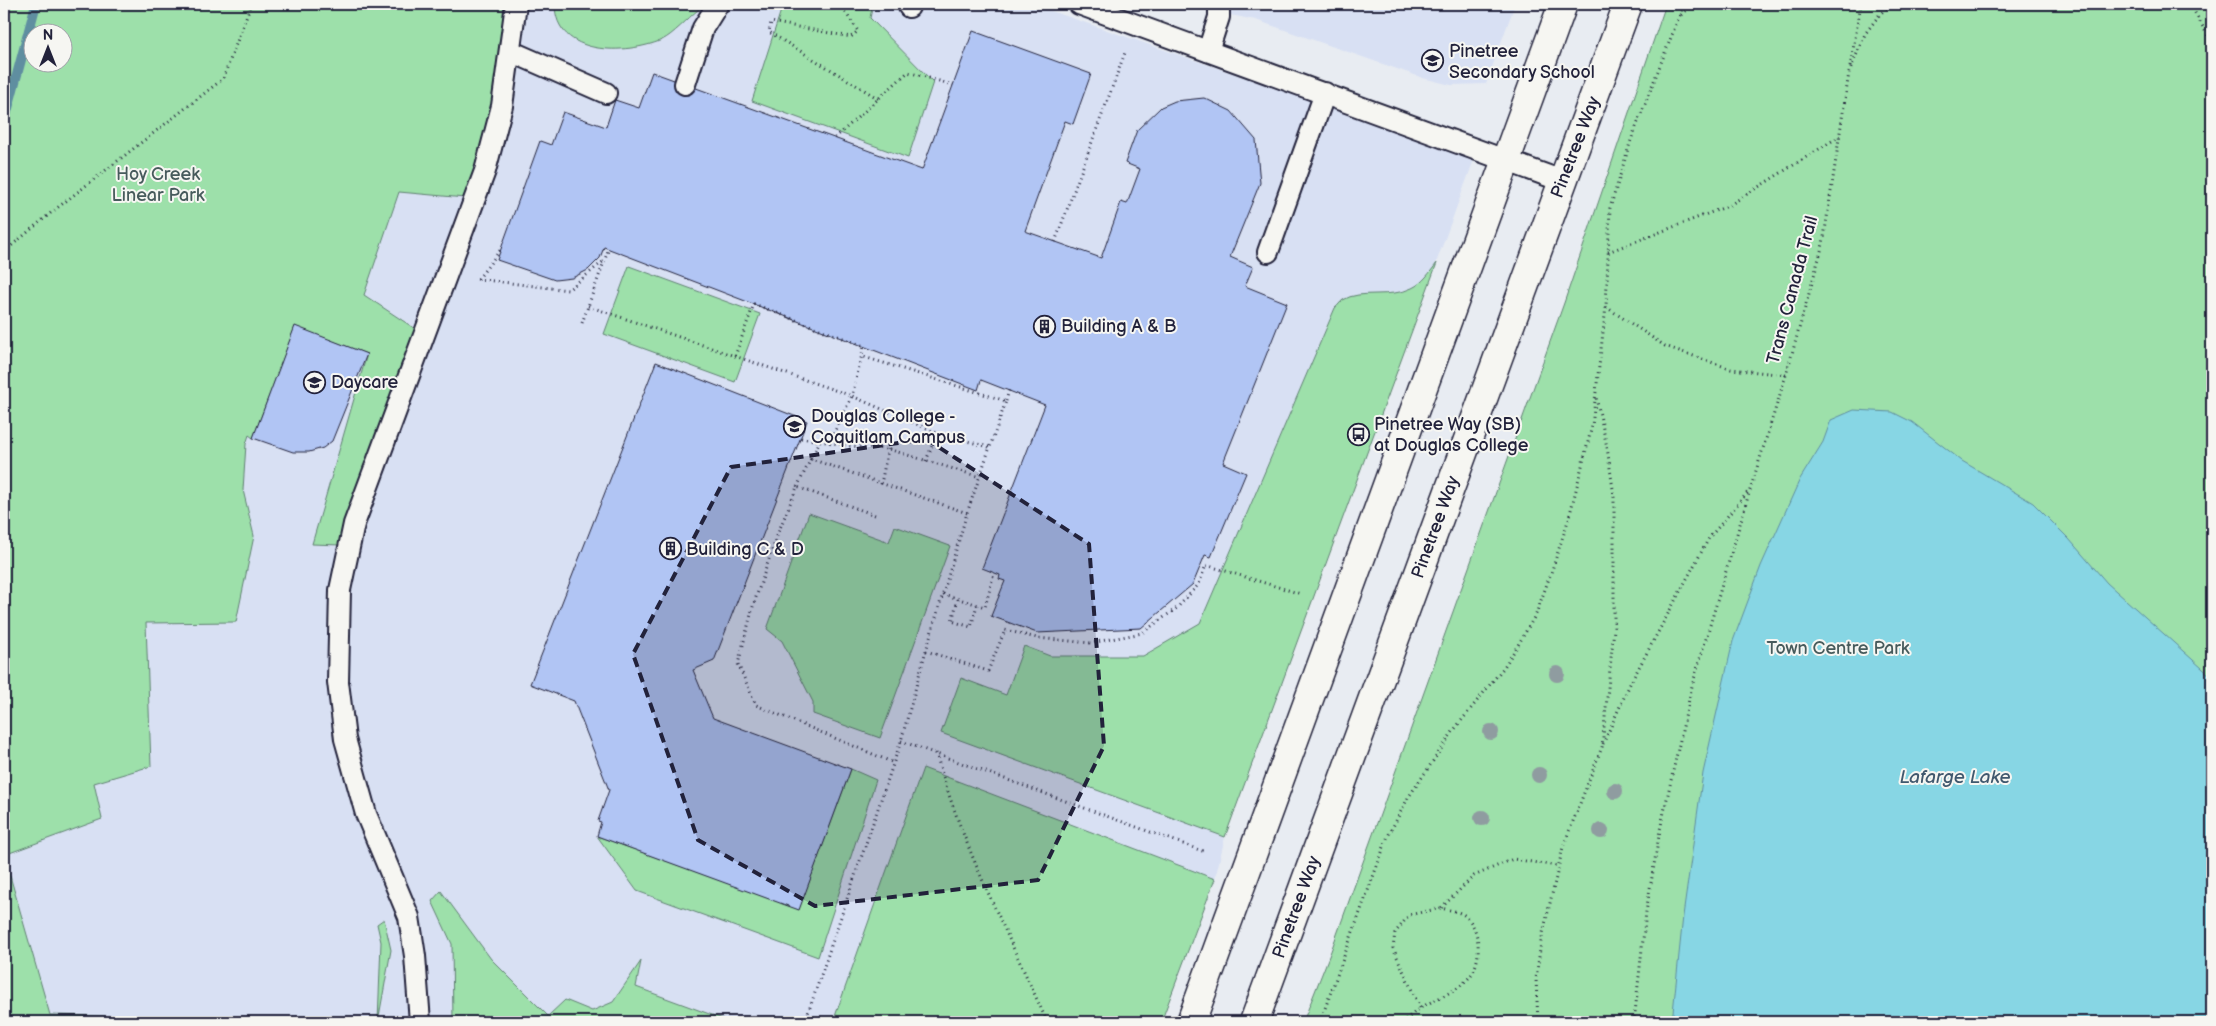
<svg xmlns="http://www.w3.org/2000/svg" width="2216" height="1026" font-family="'Balsamiq Sans',sans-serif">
	<rect width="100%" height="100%" fill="#e8ecf2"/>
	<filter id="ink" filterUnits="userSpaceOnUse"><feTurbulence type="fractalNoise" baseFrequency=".02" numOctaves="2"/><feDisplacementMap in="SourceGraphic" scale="10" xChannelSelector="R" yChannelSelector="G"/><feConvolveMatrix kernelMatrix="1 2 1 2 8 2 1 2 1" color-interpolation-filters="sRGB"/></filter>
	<g filter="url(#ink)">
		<g fill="#d8e0f3">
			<path d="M 458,4 L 1031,4 L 1475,157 L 1225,837 L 1215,879 L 1161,1022 L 51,1022 L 4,855 Z"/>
			<path d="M 1174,4 L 1515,4 L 1486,84 L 1451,85 L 1423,78 L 1256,20 Z"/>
		</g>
		<g fill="#9de0aa" stroke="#608172" fill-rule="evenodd">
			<path d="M 4,4 L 511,4 L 495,129 L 465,198 L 399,192 L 364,295 L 417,330 L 340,545 L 312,544 L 367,354 L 295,327 L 253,438 L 249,435 L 246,444 L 243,490 L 254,536 L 236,622 L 146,623 L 151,766 L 94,783 L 102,819 L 4,855 L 50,1015 L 343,1022 L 4,1022 ZM 32,32 L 62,32 L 62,62 L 32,62 Z"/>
			<path d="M 555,4 L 701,4 L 698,10 C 688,18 673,35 662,40 C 626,55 555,57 555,4 Z"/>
			<path d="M 783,4 L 873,4 L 870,18 L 933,82 L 908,158 L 752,101 Z"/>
			<path d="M 1666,4 L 2212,4 L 2212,1022 L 1303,1022 L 1331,951 L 1564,303 Z"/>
			<path d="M 1437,263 L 1225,837 L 941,733 L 961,678 L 1006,695 L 1024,646 L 1050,656 L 1143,656 L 1200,623 L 1335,308 C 1338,306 1340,302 1343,300 C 1360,289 1391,299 1412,288 C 1423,283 1430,272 1437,263 Z"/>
			<path d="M 629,266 L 760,314 L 735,382 L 604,334 Z"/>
			<path d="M 809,513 L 889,542 L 895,526 L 950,546 L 880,738 L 813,714 L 813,702 L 782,641 L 767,629 Z"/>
			<path d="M 923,768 L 1215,879 L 1161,1022 L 833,1022 Z"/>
			<path d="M 851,769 L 876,780 L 818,957 L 637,891 L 597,836 L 799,909 Z"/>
			<path d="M 441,891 L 491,959 L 548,1016 L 565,1000 L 592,1011 L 613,1002 L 641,961 L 636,987 L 731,1022 L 453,1022 L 452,944 L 432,901 Z"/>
			<path d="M 384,919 L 391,950 L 378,1022 L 381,942 L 377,924 Z"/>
		</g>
		<path fill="#87d6e4" stroke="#5f8ea0" d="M 1854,410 L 1892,412 L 1912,422 L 1962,461 L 2033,503 L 2069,539 L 2107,583 L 2212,677 L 2212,1022 L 1672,1022 L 1683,916 L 1703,773 L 1733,641 L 1761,566 L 1800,479 L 1823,442 L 1831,420 Z"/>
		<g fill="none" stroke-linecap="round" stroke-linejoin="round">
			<path stroke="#5f8ea0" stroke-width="10" d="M 4,123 L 36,4"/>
		</g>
		<g fill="#b1c5f4" stroke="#22223b">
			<path d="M 973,31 L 1091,74 L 1073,124 L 1065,121 L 1025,231 L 1101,258 L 1121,202 L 1127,204 L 1140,169 L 1125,163 L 1137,130 L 1161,107 L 1175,101 L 1204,98 L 1231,111 L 1256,140 L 1260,183 L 1230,257 L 1253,267 L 1245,286 L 1287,303 L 1223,463 L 1246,473 L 1211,557 L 1205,555 L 1193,584 L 1141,628 L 1037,633 L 991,616 L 1005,581 L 999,579 L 1000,575 L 982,568 L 1045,405 L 981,380 L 978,390 L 604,247 L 600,258 L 588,270 L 572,278 L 555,280 L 497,260 L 540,141 L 551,145 L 563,112 L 606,127 L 615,100 L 639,108 L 652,72 L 922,170 Z"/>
			<path d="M 295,326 L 367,354 L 332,441 L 323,448 L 309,452 L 293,452 L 253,438 Z"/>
			<path d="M 656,362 L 807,421 L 714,661 L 693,670 L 713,718 L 851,769 L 799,910 L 597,836 L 601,822 L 598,821 L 609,790 L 574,701 L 530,684 Z"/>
		</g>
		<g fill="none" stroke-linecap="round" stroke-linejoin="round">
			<defs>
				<g id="service">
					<path d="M 1079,4 L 1562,181"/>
					<path d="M 909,7 L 910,4"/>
					<path d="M 510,51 L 606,93"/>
					<path d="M 1208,51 L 1219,17 L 1219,4"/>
					<path d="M 685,84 L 703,28 L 718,4"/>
					<path d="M 1268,252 L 1325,93"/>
					<path d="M 420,1022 L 415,956 L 409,917 L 366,814 L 345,739 L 338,682 L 340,590 L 354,524 L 485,171 L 502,106 L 516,4"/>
				</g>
				<g id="secondary">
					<path d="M 1191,1022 L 1563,4"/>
					<path d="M 1254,1022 L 1628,4"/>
				</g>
			</defs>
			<use href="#service" stroke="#22223b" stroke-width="24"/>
			<use href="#secondary" stroke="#22223b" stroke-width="31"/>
			<g stroke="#22223b" stroke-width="3" stroke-dasharray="1 4" stroke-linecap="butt">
				<path d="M 840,4 L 858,31 L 851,37 L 771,22 L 769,32 L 879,99"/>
				<path d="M 2190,4 L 2212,43"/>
				<path d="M 1681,15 L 1694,4"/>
				<path d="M 1850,67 L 1861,4"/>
				<path d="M 835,138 L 908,72 L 953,85"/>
				<path d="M 1055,242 L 1126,50"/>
				<path d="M 4,252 L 52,212 L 223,79 L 251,4"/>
				<path d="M 1608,252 L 1728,206 L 1840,136"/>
				<path d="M 477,279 L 568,290 L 604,261"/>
				<path d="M 478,279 L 501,249"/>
				<path d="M 588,306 L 852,396 L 829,443"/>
				<path d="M 1606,307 L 1665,346 L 1731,369 L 1786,375"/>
				<path d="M 582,323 L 609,248"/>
				<path d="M 735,356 L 754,304 L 864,346 L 852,396 L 937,433 L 989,447"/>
				<path d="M 1006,401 L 1009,390"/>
				<path d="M 801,438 L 820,441"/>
				<path d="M 926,461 L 937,433"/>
				<path d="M 881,484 L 888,449"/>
				<path d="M 797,487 L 811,459"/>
				<path d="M 967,513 L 811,459 L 820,441 L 850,446 L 888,449 L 980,477"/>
				<path d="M 875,515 L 797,487 L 778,533 L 754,603 L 738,664 L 756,705 L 894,763"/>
				<path d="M 943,594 L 985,607 L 994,573"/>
				<path d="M 958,599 L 952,621 L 971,627 L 977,605"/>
				<path d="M 926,651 L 988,671 L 1005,630 L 1037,638 L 1091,643 L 1142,633 L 1177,608 L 1199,584 L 1206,565 L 1301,594"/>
				<path d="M 901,741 L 1205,852"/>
				<path d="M 1603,744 L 1630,684 L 1709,538 L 1748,492"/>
				<path d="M 936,753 C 962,847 1008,933 1047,1022"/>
				<path d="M 1420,1008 L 1393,948 L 1395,933 L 1409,915 L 1441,908"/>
				<path d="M 805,1022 L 901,741 L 925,654 L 967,513 L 1006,401 L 861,356"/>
				<path d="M 1320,1022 L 1388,836 L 1408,798 L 1454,730 L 1504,667 L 1518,645 L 1536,614 L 1551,573 L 1569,518 L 1592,426 L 1606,307 L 1610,208 L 1631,140 L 1684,4"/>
				<path d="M 1401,1022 C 1408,1019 1413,1013 1419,1009 C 1435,998 1459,992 1471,975 C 1482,959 1481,928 1464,915 C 1458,911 1448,910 1441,908 L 1474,876 L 1513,859 L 1557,866"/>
				<path d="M 1538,1022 L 1536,979 L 1541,942 L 1563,847 L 1602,747 L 1614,629 L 1614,496 L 1607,447 L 1596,397"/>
				<path d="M 1634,1022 L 1646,912 L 1660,830 L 1692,686 L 1750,490 L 1786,375 L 1823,244 L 1849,73 L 1865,34 L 1880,14 L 1891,4"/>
			</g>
			<use href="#service" stroke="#f6f6f2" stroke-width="20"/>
			<use href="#secondary" stroke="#f6f6f2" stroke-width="28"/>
		</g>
		<g fill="#8f9ca0">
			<circle cx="1557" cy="674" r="8"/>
			<circle cx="1491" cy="732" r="8"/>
			<circle cx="1539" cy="775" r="8"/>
			<circle cx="1615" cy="791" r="8"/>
			<circle cx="1482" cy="818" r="8"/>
			<circle cx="1601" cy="831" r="8"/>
		</g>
	</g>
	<path fill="#22223b" fill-opacity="0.2" stroke="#22223b" stroke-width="4" stroke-dasharray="10 6" stroke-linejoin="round" d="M 926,439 L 1089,544 L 1104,746 L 1038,880 L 815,906 L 698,840 L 633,654 L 731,467 Z"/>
	<defs>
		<symbol id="school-ring" viewBox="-11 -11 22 22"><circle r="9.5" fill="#f6f6f2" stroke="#22223b" stroke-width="1.5"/><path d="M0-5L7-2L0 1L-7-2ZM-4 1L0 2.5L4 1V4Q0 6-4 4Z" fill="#22223b"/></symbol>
		<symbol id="building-ring" viewBox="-11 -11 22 22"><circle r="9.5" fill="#f6f6f2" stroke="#22223b" stroke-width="1.5"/><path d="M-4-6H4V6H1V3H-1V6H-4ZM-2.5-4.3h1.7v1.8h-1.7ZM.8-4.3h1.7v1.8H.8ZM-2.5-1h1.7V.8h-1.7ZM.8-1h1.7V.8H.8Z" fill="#22223b"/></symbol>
		<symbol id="university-ring" viewBox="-11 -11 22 22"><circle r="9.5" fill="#f6f6f2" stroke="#22223b" stroke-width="1.5"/><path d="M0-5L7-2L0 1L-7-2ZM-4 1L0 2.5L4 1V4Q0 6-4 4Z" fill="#22223b"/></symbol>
		<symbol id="bus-ring" viewBox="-11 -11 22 22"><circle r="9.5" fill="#f6f6f2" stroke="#22223b" stroke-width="1.5"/><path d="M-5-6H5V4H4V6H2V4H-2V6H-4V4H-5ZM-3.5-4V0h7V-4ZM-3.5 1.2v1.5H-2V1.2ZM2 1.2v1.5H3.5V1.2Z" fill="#22223b"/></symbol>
	</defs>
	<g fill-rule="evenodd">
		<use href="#school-ring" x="1420" y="48" width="25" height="25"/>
		<use href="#building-ring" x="1032" y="314" width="25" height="25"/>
		<use href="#school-ring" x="302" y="370" width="25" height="25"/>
		<use href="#university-ring" x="782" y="414" width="25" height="25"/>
		<use href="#bus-ring" x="1346" y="422" width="25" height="25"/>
		<use href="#building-ring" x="658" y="536" width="25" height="25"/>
	</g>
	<g text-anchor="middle" stroke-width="4" stroke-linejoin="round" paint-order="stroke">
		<g font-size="18" fill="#22223b" stroke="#f6f6f2" text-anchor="start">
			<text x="1449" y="57">Pinetree<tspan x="1449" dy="21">Secondary School</tspan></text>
			<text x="1061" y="332">Building A &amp; B</text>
			<text x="331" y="388">Daycare</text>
			<text x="811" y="422">Douglas College -<tspan x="811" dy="21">Coquitlam Campus</tspan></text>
			<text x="1374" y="430">Pinetree Way (SB)<tspan x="1374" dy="21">at Douglas College</tspan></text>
			<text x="686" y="555">Building C &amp; D</text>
		</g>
		<g font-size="18" fill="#22223b" stroke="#f6f6f2">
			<text transform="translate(1575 147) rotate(-69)" y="6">Pinetree Way</text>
			<text transform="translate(1792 290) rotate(-75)" y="6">Trans Canada Trail</text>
			<text transform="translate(1435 527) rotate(-70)" y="6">Pinetree Way</text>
			<text transform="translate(1296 907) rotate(-70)" y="6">Pinetree Way</text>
		</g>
		<g font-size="18" fill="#475b5c" stroke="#f6f6f2">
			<text x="158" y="180">Hoy Creek<tspan x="158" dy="21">Linear Park</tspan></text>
			<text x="1838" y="654">Town Centre Park</text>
		</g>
		<g font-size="19" font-style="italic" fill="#40586e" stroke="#f6f6f2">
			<text x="1955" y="783">Lafarge Lake</text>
		</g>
	</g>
	<rect width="2216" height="1026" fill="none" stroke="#f6f6f2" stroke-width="20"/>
	<rect x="10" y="10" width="2196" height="1006" fill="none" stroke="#22223b" stroke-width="2" filter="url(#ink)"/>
	<g transform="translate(48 48)"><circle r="24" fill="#f6f6f2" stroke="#a1a1a9"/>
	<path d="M0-4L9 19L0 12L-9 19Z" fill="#22223b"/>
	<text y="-8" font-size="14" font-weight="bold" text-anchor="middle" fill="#22223b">N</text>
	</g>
</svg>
